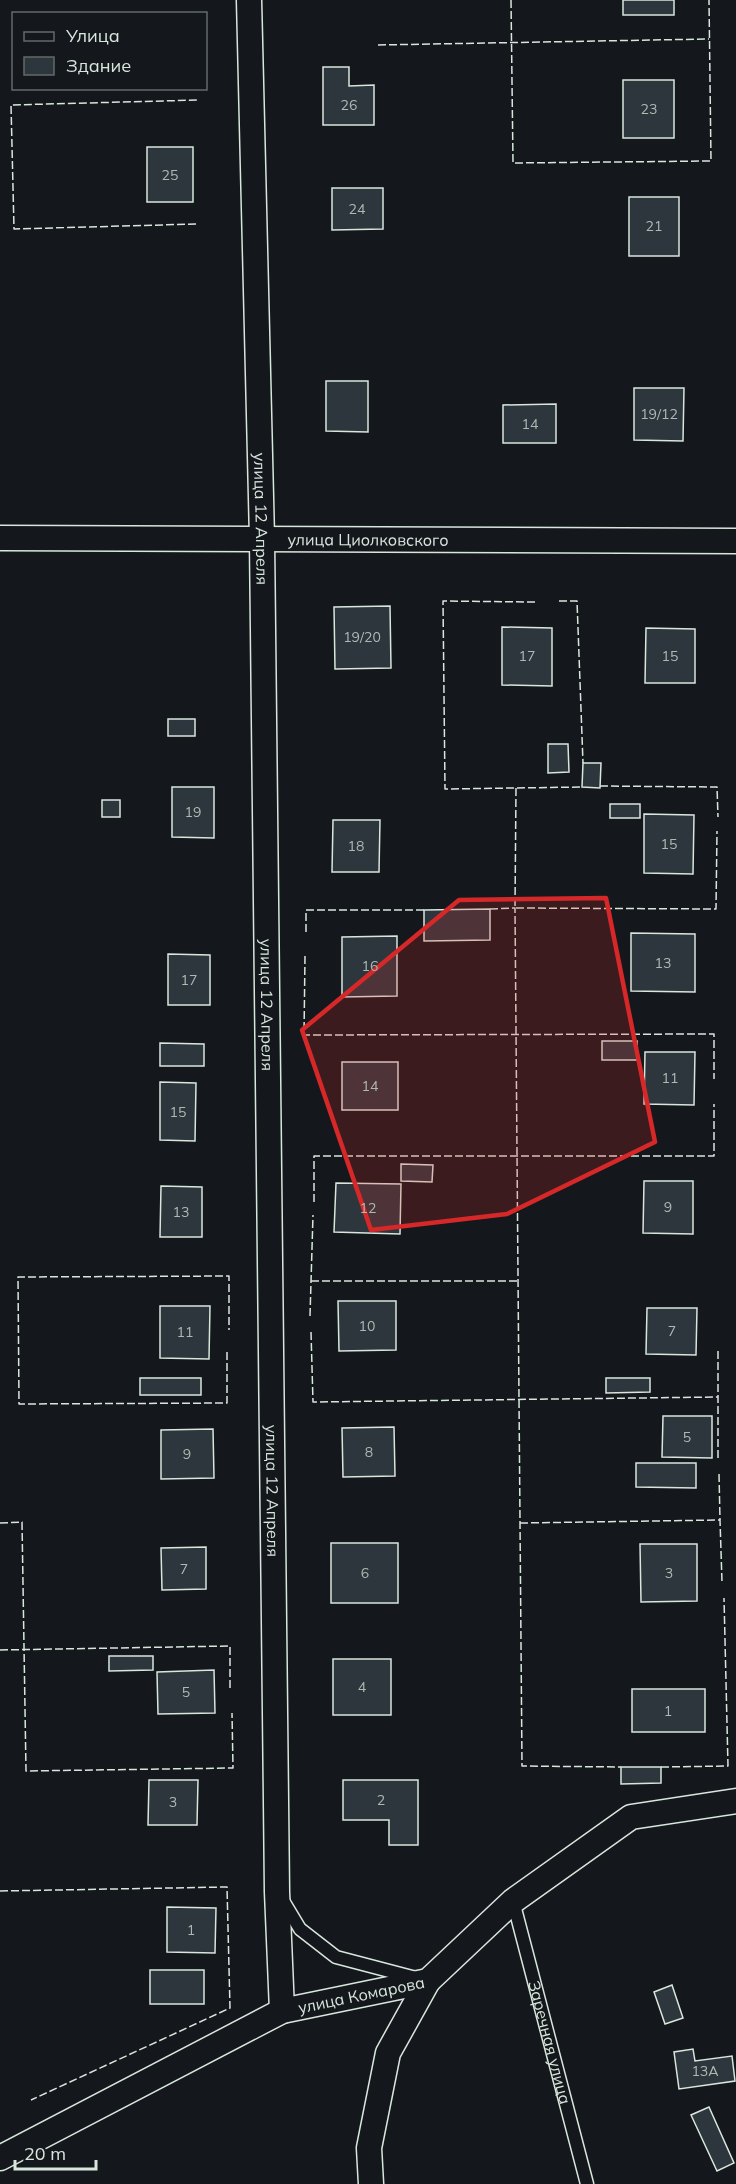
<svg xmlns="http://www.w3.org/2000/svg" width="736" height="2184" font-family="Mulish,sans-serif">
	<rect width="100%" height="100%" fill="#14181c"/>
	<g fill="#2c363c" stroke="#d8e6dc" stroke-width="1.5">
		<rect x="623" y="0" width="51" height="15"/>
		<path d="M 323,67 L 349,67 L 349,86 L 374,85 L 374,125 L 323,125 Z"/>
		<rect x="623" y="80" width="51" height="58"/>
		<rect x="147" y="147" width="46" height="55"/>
		<path d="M 332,188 L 383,188 L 383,229 L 332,230 Z"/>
		<rect x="629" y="197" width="50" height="59"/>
		<path d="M 326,381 L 368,381 L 368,432 L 326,431 Z"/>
		<path d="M 634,388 L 684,388 L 683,441 L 634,440 Z"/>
		<path d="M 556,404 L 556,443 L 503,443 L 503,405 Z"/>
		<path d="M 390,606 L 391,668 L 335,669 L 334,607 Z"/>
		<path d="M 502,627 L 552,628 L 552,686 L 502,685 Z"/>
		<path d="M 646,628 L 695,629 L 695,683 L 645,683 Z"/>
		<rect x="168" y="719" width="27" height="17"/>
		<path d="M 548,744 L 568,744 L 569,772 L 548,773 Z"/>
		<path d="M 583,763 L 601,763 L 600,788 L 582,787 Z"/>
		<path d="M 172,787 L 214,787 L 214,838 L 172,837 Z"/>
		<rect x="102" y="800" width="18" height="17"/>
		<rect x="610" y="804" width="30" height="14"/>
		<path d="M 644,814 L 694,815 L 693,874 L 644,873 Z"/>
		<path d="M 333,820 L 380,820 L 379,872 L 332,872 Z"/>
		<path d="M 490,909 L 490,940 L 424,941 L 424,910 Z"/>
		<path d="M 631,933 L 695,934 L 695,992 L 631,991 Z"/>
		<path d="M 397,936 L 397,996 L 342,997 L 342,937 Z"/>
		<path d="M 168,954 L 210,955 L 210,1005 L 168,1005 Z"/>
		<rect x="602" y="1041" width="35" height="19"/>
		<path d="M 160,1043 L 204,1044 L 204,1066 L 160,1066 Z"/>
		<path d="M 645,1052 L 695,1052 L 694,1105 L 644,1104 Z"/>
		<rect x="342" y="1062" width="56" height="48"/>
		<path d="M 160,1082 L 196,1083 L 195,1141 L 160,1140 Z"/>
		<path d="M 401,1164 L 433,1165 L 432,1182 L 401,1181 Z"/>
		<path d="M 644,1181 L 693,1181 L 693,1234 L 643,1233 Z"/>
		<path d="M 336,1183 L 401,1184 L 400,1234 L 334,1232 Z"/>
		<path d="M 161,1186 L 202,1187 L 202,1237 L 160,1237 Z"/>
		<path d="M 338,1301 L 396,1301 L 396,1350 L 339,1351 Z"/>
		<path d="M 160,1306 L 210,1306 L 209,1359 L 160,1358 Z"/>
		<path d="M 647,1308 L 697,1308 L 696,1355 L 646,1354 Z"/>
		<rect x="140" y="1378" width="61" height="17"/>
		<path d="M 606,1378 L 650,1378 L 650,1392 L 606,1393 Z"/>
		<path d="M 663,1416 L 712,1416 L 712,1458 L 662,1457 Z"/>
		<path d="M 394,1427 L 395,1476 L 343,1477 L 342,1428 Z"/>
		<path d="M 213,1429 L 214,1478 L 161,1479 L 161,1430 Z"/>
		<path d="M 636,1463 L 696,1463 L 696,1488 L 636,1487 Z"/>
		<rect x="331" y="1543" width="67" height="60"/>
		<path d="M 640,1544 L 697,1544 L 697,1601 L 641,1602 Z"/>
		<path d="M 206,1547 L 206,1589 L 162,1590 L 161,1548 Z"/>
		<path d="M 109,1656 L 153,1656 L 153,1670 L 109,1671 Z"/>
		<rect x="333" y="1659" width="58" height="56"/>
		<path d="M 214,1670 L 215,1713 L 158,1714 L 157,1672 Z"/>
		<rect x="632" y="1689" width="73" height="43"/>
		<path d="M 621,1767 L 661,1767 L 661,1783 L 621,1784 Z"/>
		<path d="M 149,1780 L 198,1780 L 197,1825 L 148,1825 Z"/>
		<path d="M 343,1780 L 418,1780 L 418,1845 L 389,1845 L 389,1820 L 343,1820 Z"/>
		<path d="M 167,1907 L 216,1908 L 215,1953 L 167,1952 Z"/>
		<rect x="150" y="1970" width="54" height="34"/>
		<path d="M 672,1985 L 683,2018 L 665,2024 L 654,1992 Z"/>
		<path d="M 693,2049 L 695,2061 L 732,2056 L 735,2081 L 679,2089 L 674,2052 Z"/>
		<path d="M 709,2107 L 734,2163 L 717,2171 L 691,2115 Z"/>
	</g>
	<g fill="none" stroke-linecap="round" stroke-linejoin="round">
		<defs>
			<g id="service">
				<path d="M 282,1899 L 300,1929 L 336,1957 L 416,1978"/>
				<path id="s1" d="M 513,1901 L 587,2184"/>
			</g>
			<g id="minor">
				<path id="s2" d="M 249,0 L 262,539 L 277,1892 L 282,2011"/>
				<path id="s3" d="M 0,538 L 736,541"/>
				<path id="s4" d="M 0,2158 L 282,2011 L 428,1981 L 513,1901 L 631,1817 L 736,1801"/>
				<path d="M 371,2184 L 369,2148 L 388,2053 L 428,1981"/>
			</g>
		</defs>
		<use href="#service" stroke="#d8e6dc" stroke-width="15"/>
		<use href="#minor" stroke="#d8e6dc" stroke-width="27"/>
		<use href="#service" stroke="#14181c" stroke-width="12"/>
		<use href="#minor" stroke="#14181c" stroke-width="24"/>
		<g stroke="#d8e6dc" stroke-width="1.5" stroke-dasharray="8 3" stroke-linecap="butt">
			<path d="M 511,0 L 513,163 L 711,161 L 709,0"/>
			<path d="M 378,45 L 709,39"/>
			<path d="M 196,224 L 14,229 L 11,105 L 199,100"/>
			<path d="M 559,601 L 577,601 L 583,763"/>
			<path d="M 535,602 L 443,601 L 445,789 L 582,787"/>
			<path d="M 600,786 L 717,787 L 718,817"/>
			<path d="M 516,788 L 515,908 L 716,909 L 717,831"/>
			<path d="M 490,909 L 515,908 L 522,1766 L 621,1767"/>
			<path d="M 306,932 L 306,910 L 424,910"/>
			<path d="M 305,956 L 304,1035 L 714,1034 L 714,1079"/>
			<path d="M 314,1202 L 314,1156 L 714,1156 L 714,1104"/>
			<path d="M 311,1281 L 518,1281"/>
			<path d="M 310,1316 L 313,1215"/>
			<path d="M 311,1332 L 313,1402 L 718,1397"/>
			<path d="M 718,1351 L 718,1460"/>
			<path d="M 227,1352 L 227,1403 L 19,1404 L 18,1277 L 229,1276 L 229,1330"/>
			<path d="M 719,1474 L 720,1520"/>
			<path d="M 0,1523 L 22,1522 L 26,1771 L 233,1768 L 232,1713"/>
			<path d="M 520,1523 L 720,1520 L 722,1582"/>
			<path d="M 0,1650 L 230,1646 L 230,1691"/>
			<path d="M 661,1767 L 728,1766 L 724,1598"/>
			<path d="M 0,1891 L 227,1887 L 230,2008 L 31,2100"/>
		</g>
	</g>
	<path fill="#d62828" fill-opacity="0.2" stroke="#d62828" stroke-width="4.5" stroke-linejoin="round" d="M 606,898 L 655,1142 L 507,1214 L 371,1230 L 302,1030 L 459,900 Z"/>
	<g text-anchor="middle" stroke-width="4.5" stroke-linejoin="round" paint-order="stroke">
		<g font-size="14" fill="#adbab4">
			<text x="349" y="110">26</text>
			<text x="649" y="114">23</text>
			<text x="170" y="180">25</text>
			<text x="357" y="214">24</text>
			<text x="654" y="231">21</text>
			<text x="659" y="419">19/12</text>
			<text x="530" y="429">14</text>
			<text x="362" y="642">19/20</text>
			<text x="527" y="661">17</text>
			<text x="670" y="661">15</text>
			<text x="193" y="817">19</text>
			<text x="669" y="849">15</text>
			<text x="356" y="851">18</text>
			<text x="663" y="968">13</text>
			<text x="370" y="971">16</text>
			<text x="189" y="985">17</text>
			<text x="670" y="1083">11</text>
			<text x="370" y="1091">14</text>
			<text x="178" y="1117">15</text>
			<text x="668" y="1212">9</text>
			<text x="368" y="1213">12</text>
			<text x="181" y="1217">13</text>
			<text x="367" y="1331">10</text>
			<text x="672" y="1336">7</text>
			<text x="185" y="1337">11</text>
			<text x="687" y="1442">5</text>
			<text x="369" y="1457">8</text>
			<text x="187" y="1459">9</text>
			<text x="184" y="1574">7</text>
			<text x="365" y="1578">6</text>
			<text x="669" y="1578">3</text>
			<text x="362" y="1692">4</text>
			<text x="186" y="1697">5</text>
			<text x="668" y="1716">1</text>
			<text x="381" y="1805">2</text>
			<text x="173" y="1807">3</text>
			<text x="191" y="1935">1</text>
			<text x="705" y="2076">13А</text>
		</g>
		<g font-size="16" fill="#d8e6dc" stroke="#14181c">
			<text dy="6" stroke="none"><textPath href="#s2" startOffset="519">улица 12 Апреля</textPath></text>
			<text dy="6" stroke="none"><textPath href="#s3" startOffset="368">улица Циолковского</textPath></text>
			<text dy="6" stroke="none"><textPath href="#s2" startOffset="1005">улица 12 Апреля</textPath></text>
			<text dy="6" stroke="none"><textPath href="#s2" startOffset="1491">улица 12 Апреля</textPath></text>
			<text dy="6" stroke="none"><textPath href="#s4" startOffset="399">улица Комарова</textPath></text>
			<text dy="6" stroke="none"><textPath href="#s1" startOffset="146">Заречная улица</textPath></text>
		</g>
	</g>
	<rect x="12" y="12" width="195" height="78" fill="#14181c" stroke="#626a69" stroke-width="1.5"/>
	<rect x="24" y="32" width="30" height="9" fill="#14181c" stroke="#626a69" stroke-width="1.5"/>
	<text x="66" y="42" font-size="18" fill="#d8e6dc">Улица</text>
	<rect x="24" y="57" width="30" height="18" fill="#2c363c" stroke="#626a69" stroke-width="1.5"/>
	<text x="66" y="72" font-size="18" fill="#d8e6dc">Здание</text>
	<path d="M15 2160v9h81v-9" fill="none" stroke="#d8e6dc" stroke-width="3"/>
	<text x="24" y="2160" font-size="18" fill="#d8e6dc" stroke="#14181c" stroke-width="4.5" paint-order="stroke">20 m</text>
</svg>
